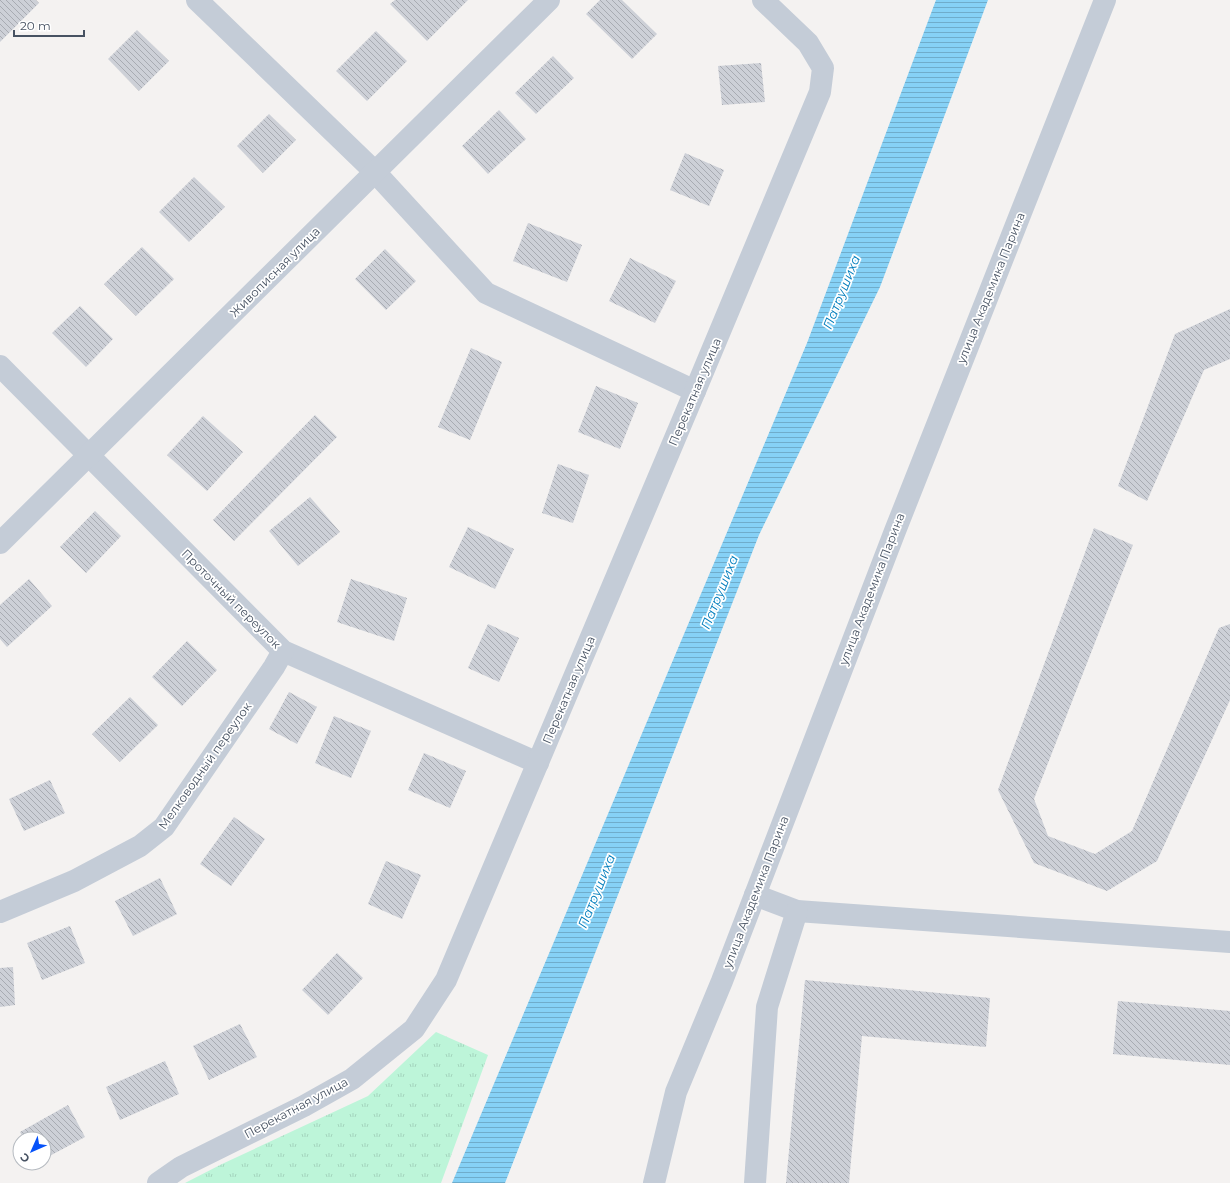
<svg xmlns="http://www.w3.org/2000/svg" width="1230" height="1183" font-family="Montserrat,sans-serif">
	<defs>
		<pattern id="grass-tufts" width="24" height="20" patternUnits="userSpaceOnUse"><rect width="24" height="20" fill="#bdf5d9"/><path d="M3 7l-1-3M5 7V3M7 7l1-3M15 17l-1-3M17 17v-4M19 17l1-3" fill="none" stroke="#a4d4bd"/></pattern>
		<pattern id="water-rules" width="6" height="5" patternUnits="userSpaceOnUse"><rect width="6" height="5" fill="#86d1f6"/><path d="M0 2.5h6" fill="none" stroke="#6faccb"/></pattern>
		<pattern id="building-back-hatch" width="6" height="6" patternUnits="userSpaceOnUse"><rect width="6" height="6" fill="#cdd0d7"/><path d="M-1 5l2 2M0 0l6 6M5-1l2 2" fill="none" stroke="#a8abb2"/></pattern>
	</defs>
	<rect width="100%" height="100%" fill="#f4f2f1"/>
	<path fill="url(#grass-tufts)" d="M 436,1032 L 488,1055 L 441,1183 L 185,1183 L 222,1164 L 368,1096 Z"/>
	<path fill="url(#water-rules)" d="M 936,0 L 988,0 L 880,287 L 759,535 L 505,1183 L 452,1183 L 807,343 Z"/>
	<g fill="url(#building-back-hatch)">
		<path d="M 0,0 L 36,0 L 39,3 L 0,42 Z"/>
		<path d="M 395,0 L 468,0 L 427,41 L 390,4 Z"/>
		<path d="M 600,0 L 622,0 L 657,34 L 632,59 L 586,14 Z"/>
		<path d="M 137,30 L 169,61 L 139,91 L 108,59 Z"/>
		<path d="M 376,31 L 407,61 L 367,101 L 336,71 Z"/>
		<path d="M 553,56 L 574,78 L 536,114 L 515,93 Z"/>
		<path d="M 761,63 L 765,102 L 722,105 L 718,66 Z"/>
		<path d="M 499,110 L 526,139 L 488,174 L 462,146 Z"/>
		<path d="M 269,114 L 296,140 L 263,173 L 237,146 Z"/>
		<path d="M 685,153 L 724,170 L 709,206 L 670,190 Z"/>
		<path d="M 194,177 L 225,207 L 189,242 L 159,212 Z"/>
		<path d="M 528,223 L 582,245 L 567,282 L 513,261 Z"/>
		<path d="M 142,247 L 174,279 L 136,316 L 104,284 Z"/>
		<path d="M 385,249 L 416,281 L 386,310 L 355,279 Z"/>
		<path d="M 630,258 L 676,281 L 655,323 L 609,301 Z"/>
		<path d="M 80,306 L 113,339 L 86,367 L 52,333 Z"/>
		<path d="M 1230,309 L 1230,359 L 1204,370 L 1147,501 L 1118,486 L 1175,334 Z"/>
		<path d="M 471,348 L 502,362 L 470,440 L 438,427 Z"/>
		<path d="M 596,386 L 638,403 L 620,449 L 578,432 Z"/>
		<path d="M 315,415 L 337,437 L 234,541 L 213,520 Z"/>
		<path d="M 203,416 L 243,452 L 207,491 L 167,455 Z"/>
		<path d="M 558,464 L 589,475 L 573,523 L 542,513 Z"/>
		<path d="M 310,497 L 340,532 L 298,566 L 269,531 Z"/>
		<path d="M 95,511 L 121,536 L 86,573 L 60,547 Z"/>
		<path d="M 468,527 L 514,549 L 495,589 L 449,567 Z"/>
		<path d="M 1094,528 L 1133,545 L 1034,799 L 1048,836 L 1095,854 L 1132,831 L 1219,628 L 1230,624 L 1230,700 L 1157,861 L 1107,891 L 1034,863 L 998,790 Z"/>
		<path d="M 29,579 L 52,606 L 7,647 L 0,639 L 0,605 Z"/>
		<path d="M 351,579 L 407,598 L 394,641 L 337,622 Z"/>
		<path d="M 488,624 L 519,638 L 499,682 L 468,668 Z"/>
		<path d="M 187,641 L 217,670 L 182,706 L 152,677 Z"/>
		<path d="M 289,692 L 317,707 L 297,744 L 269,729 Z"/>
		<path d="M 130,697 L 158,725 L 120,762 L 92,734 Z"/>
		<path d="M 334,716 L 371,731 L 351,778 L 315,763 Z"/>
		<path d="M 424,753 L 466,771 L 450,808 L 408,790 Z"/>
		<path d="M 50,780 L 65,813 L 24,831 L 9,799 Z"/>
		<path d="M 234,817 L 265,839 L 231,886 L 200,864 Z"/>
		<path d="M 386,861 L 421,875 L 402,919 L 368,904 Z"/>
		<path d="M 160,878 L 177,914 L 133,936 L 115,901 Z"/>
		<path d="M 70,926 L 85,963 L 42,980 L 27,943 Z"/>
		<path d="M 337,953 L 363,978 L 328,1015 L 302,990 Z"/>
		<path d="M 13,967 L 15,1005 L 0,1007 L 0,968 Z"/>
		<path d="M 805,980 L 990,998 L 986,1047 L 862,1036 L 849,1183 L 786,1183 Z"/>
		<path d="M 1118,1001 L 1230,1011 L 1230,1065 L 1113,1054 Z"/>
		<path d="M 240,1024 L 257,1057 L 209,1080 L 193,1046 Z"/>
		<path d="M 165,1061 L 179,1094 L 120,1120 L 106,1087 Z"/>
		<path d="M 68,1105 L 85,1137 L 44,1159 L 44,1139 L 24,1139 L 20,1132 Z"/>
	</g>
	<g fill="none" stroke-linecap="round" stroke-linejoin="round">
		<g stroke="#c4ccd7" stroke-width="22">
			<path d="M 197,0 L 375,172 L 486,293 L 695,391"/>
			<path d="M 0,366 L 283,651 L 538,763"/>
			<path d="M 0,543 L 549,0"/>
			<path d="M 755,895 L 797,911 L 1230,942"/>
			<path d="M 0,912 L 74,881 L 140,846 L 164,827 L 274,667 L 283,651"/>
			<path d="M 158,1183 L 181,1167 L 304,1106 L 352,1079 L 414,1029 L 446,980 L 695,391 L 820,92 L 823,68 L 808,43 L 763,0"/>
			<path d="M 654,1183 L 676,1092 L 722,981 L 895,531 L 1105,0"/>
			<path d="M 755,1183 L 767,1007 L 797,911"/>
		</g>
	</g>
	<g text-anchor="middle" stroke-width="3.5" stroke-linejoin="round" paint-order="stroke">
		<g font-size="12" fill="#475262" stroke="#fff">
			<text transform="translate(275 272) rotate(-45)" y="4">Живописная улица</text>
			<text transform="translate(991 288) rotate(-68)" y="4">улица Академика Парина</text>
			<text transform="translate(695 392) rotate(-67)" y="4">Перекатная улица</text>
			<text transform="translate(872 589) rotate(-69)" y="4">улица Академика Парина</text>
			<text transform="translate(231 599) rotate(45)" y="4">Проточный переулок</text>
			<text transform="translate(569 690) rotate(-67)" y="4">Перекатная улица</text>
			<text transform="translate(205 766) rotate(-55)" y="4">Мелководный переулок</text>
			<text transform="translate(756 892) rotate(-69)" y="4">улица Академика Парина</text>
			<text transform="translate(296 1108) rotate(-28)" y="4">Перекатная улица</text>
		</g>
		<g font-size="13" font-style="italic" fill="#007dbc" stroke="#fff">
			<text transform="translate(841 292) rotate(-68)" y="5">Патрушиха</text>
			<text transform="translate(719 592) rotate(-68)" y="5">Патрушиха</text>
			<text transform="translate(596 891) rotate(-68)" y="5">Патрушиха</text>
		</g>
	</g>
	<g transform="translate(32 1151) rotate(225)"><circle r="19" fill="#ffffff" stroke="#b5bac0"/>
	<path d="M0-3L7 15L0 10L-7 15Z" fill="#0652f9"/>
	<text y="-6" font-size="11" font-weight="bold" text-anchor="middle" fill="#475262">С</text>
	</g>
	<path d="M14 30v6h70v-6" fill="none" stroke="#475262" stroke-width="2"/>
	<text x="20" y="30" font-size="12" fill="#475262" stroke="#ffffff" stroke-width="3" paint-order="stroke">20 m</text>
</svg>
